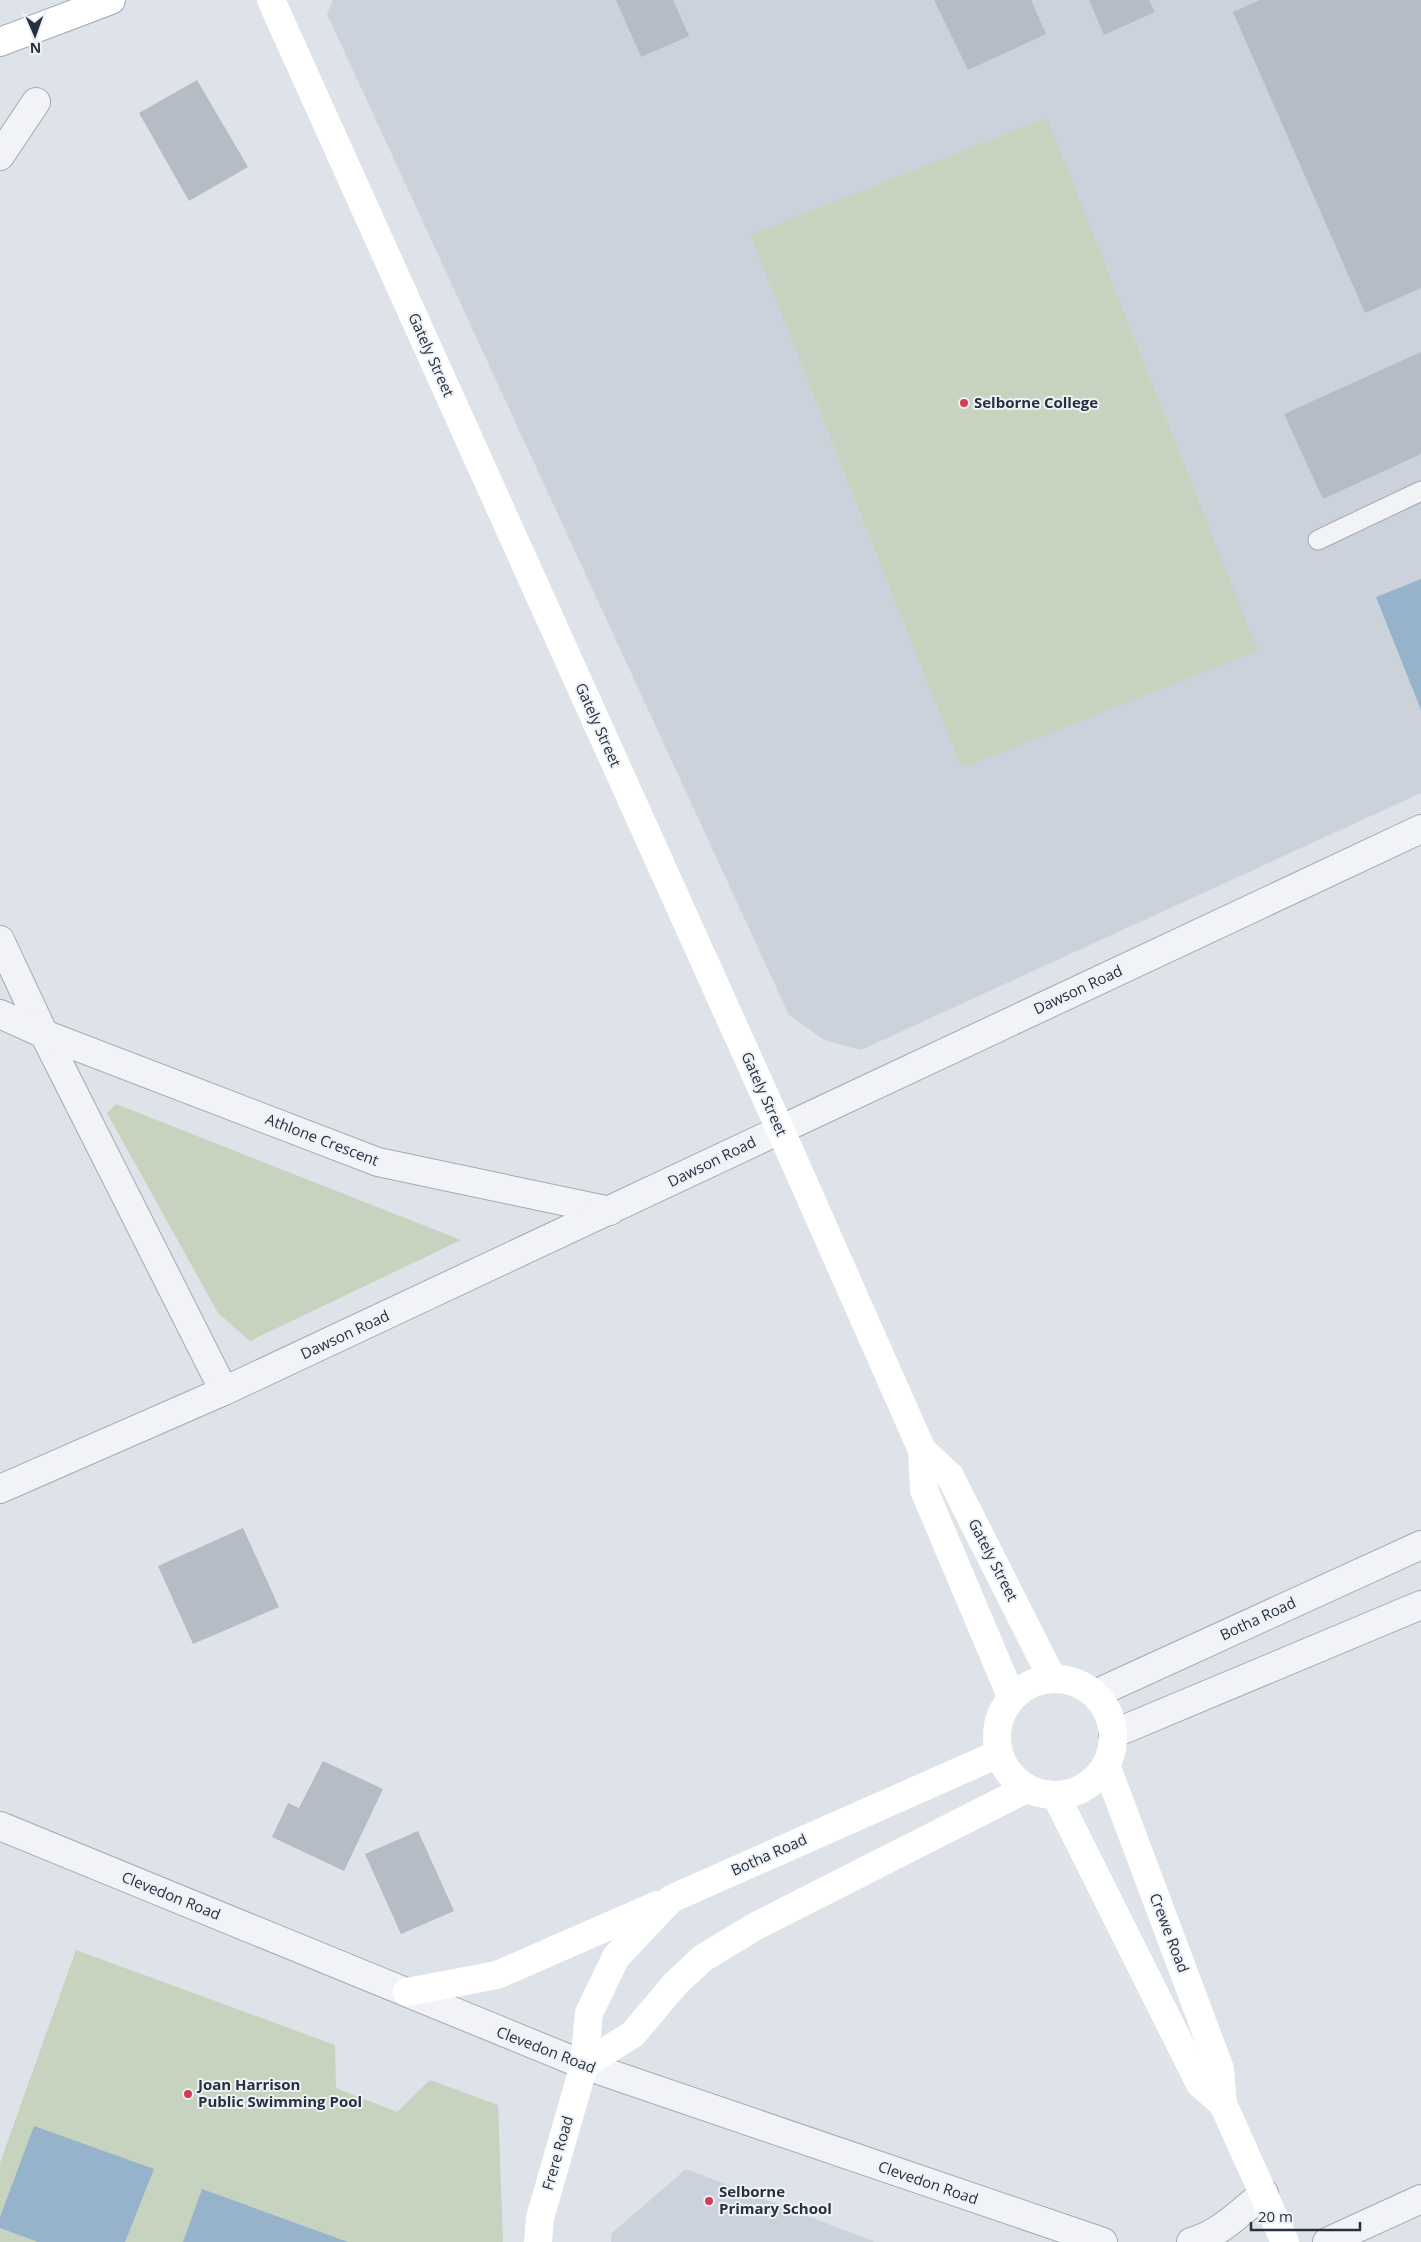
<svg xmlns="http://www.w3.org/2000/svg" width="1421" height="2242" font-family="'Open Sans',sans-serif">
	<rect width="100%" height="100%" fill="#dee3e9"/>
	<g fill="#ccd2db">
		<path d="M 333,0 L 1421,0 L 1421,793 L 861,1050 L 824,1040 L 789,1015 L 327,14 Z"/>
		<path d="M 686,2169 L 875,2242 L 611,2242 L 612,2233 Z"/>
	</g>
	<g fill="#c5d3bf">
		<path d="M 1047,118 L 1258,651 L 962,768 L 750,235 Z"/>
		<path d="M 116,1104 L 461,1240 L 250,1341 L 218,1313 L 107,1113 Z"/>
		<path d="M 76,1950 L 335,2045 L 336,2088 L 397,2112 L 430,2080 L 498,2105 L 503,2242 L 0,2242 L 0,2163 Z"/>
	</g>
	<g fill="#97b3cb">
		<path d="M 1421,579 L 1421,710 L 1376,597 Z"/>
		<path d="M 34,2126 L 154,2169 L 125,2242 L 38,2242 L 0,2228 L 0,2217 Z"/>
		<path d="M 202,2189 L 348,2242 L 183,2242 Z"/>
	</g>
	<g fill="#b5bcc6">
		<path d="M 616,0 L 673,0 L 689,36 L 641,57 Z"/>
		<path d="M 934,0 L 1031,0 L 1046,34 L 968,70 Z"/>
		<path d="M 1089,0 L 1149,0 L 1155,12 L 1104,35 Z"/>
		<path d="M 1260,0 L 1421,0 L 1421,288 L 1365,313 L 1233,12 Z"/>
		<path d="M 197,80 L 248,167 L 189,201 L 139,113 Z"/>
		<path d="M 1421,352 L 1421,454 L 1323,499 L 1284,414 Z"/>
		<path d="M 243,1528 L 279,1607 L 193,1644 L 158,1566 Z"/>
		<path d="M 323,1761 L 383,1789 L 344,1871 L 272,1837 L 288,1803 L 299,1808 Z"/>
		<path d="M 418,1831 L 454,1911 L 401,1934 L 365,1854 Z"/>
	</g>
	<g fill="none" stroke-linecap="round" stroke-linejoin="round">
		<defs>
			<path id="lane" d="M 1318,540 L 1421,491"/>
			<g id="street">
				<path d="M 0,156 L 36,102"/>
				<path d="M 0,940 L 44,1034 L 224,1391"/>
				<path d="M 0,1014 L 44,1034 L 378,1162 L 610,1211"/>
				<path d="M 0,1489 L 224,1391 L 1421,829"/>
				<path d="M 1095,1694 L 1421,1545"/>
				<path d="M 1113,1734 L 1421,1605"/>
				<path d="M 0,1826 L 584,2065 L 1103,2242"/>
				<path d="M 1191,2242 C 1220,2234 1241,2212 1264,2193"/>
				<path d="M 1327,2242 L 1421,2199"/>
			</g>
			<path id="primary" d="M 0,42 L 111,0"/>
		</defs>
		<use href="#lane" stroke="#a3aab3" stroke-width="21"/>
		<use href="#street" stroke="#a3aab3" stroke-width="30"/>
		<use href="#primary" stroke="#9da8b5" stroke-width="30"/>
		<use href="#lane" stroke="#f1f3f7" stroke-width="19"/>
		<use href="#street" stroke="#f1f3f7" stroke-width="28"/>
		<g stroke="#fff" stroke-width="28">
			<path d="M 271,0 L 780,1129 L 922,1450 L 924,1490 L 1011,1696"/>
			<path d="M 922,1450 L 950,1476 L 1052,1678"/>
			<circle cx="1055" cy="1737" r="58"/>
			<path d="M 1106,1765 L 1220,2069 L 1223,2104 L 1285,2242"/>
			<path d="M 1056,1796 L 1200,2084 L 1223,2104"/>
			<path d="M 407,1992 L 497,1975 L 657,1905"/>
			<path d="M 584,2065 L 633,2034 L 676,1983 L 703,1958 L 756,1926 L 1026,1789"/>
			<path d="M 538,2242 L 540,2218 L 584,2065 L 589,2013 L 616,1957 L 671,1899 L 998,1754"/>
		</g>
		<use href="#primary" stroke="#fff" stroke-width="28"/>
	</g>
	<g fill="#d63b5a" stroke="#eef2f6" stroke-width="2">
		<circle cx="964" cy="403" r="5"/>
		<circle cx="188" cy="2094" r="5"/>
		<circle cx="709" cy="2201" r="5"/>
	</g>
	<g text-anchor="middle" stroke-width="4" stroke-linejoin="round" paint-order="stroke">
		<g font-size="15" fill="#263140" stroke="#eef2f6">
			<text transform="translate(431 355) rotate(66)" y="5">Gately Street</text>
			<text transform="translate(598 725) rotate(66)" y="5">Gately Street</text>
			<text transform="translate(1078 990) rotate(-25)" y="5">Dawson Road</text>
			<text transform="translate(764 1094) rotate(66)" y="5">Gately Street</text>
			<text transform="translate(322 1140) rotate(21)" y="5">Athlone Crescent</text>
			<text transform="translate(712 1162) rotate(-26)" y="5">Dawson Road</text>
			<text transform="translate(345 1335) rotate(-25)" y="5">Dawson Road</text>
			<text transform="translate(993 1560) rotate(63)" y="5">Gately Street</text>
			<text transform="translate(1258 1619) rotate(-25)" y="5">Botha Road</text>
			<text transform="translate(769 1855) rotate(-24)" y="5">Botha Road</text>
			<text transform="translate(171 1896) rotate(22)" y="5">Clevedon Road</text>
			<text transform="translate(1169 1933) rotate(69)" y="5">Crewe Road</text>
			<text transform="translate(546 2050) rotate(21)" y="5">Clevedon Road</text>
			<text transform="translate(558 2153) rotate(-74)" y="5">Frere Road</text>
			<text transform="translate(928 2183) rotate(19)" y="5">Clevedon Road</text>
		</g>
		<g font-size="15" font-weight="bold" fill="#263140" stroke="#eef2f6" text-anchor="start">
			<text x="974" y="408">Selborne College</text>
			<text x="198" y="2090">Joan Harrison<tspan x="198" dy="17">Public Swimming Pool</tspan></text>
			<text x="719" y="2197">Selborne<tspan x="719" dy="17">Primary School</tspan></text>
		</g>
	</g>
	<g transform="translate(35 35) rotate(178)" stroke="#eef2f6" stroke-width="4" paint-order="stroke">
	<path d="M0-4L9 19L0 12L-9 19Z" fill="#263140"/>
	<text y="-8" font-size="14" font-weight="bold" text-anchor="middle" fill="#263140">N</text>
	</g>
	<path d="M1251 2222v8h109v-8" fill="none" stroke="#263140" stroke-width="2.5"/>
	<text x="1258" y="2222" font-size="15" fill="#263140" stroke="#eef2f6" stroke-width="4" paint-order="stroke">20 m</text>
</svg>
